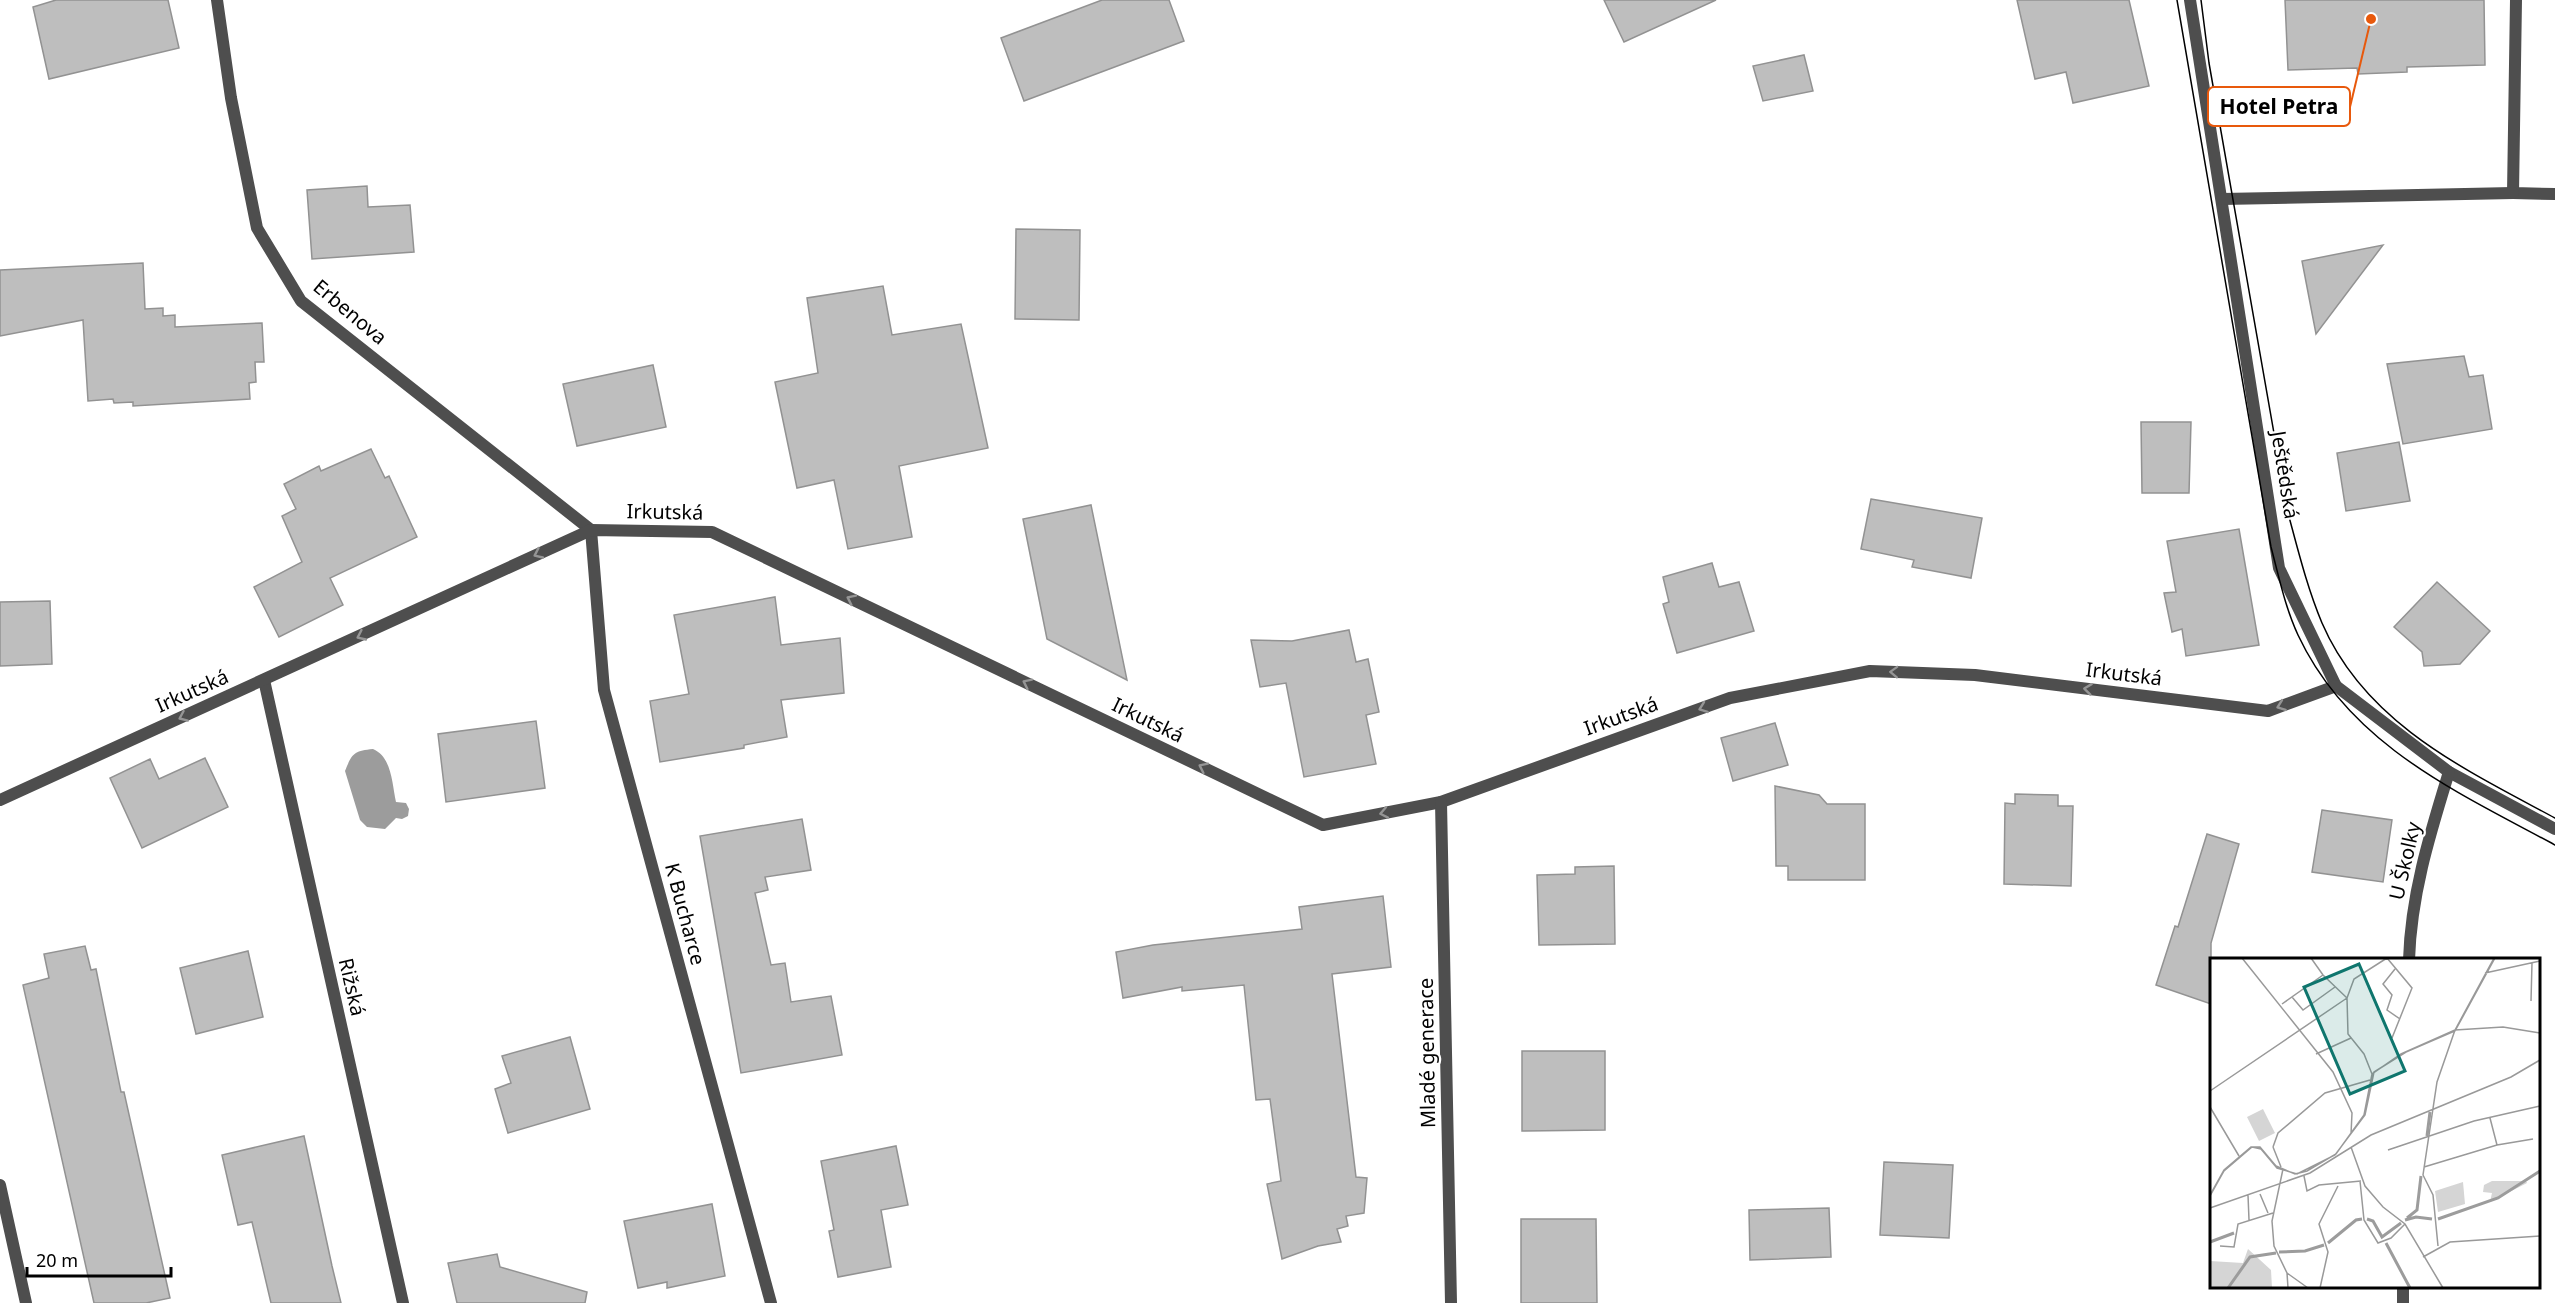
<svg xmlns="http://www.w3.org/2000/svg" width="2555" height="1303" font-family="'Noto Sans',sans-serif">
	<rect width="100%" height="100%" fill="#fff"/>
	<path fill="#9c9c9c" d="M 373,749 C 392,757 392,784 396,802 L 406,803 L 409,809 L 408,816 L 402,819 L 396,818 L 385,829 L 367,827 L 360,820 L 345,771 C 352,754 353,751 373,749 Z"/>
	<g fill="#bebebe" stroke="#929292" stroke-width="1.5">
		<path d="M 56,0 L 168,0 L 179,48 L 49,79 L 33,7 Z"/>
		<path d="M 1102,0 L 1169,0 L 1184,41 L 1024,101 L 1001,38 Z"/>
		<path d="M 1604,0 L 1716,0 L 1624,42 Z"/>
		<path d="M 2017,0 L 2129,0 L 2149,86 L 2073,103 L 2066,72 L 2035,79 Z"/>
		<path d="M 2285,0 L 2484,0 L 2485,65 L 2407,67 L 2407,72 L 2358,74 L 2357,68 L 2288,70 Z"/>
		<path d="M 1804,55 L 1813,91 L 1763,101 L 1753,66 Z"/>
		<path d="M 367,186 L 368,207 L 410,205 L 414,252 L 312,259 L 307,190 Z"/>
		<path d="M 1016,229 L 1080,230 L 1079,320 L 1015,319 Z"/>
		<path d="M 2383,245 L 2316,334 L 2302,261 Z"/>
		<path d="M 143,263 L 145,309 L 163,308 L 163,316 L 175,315 L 175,327 L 262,323 L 264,362 L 255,362 L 256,382 L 249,383 L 250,399 L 133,406 L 133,402 L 114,403 L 113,399 L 88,401 L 83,320 L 0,336 L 0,270 Z"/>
		<path d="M 883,286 L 892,335 L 961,324 L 988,448 L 899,466 L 912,537 L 848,549 L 834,480 L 797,488 L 775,382 L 818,373 L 807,298 Z"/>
		<path d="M 2464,356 L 2469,377 L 2483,375 L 2492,429 L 2403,444 L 2387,364 Z"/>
		<path d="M 653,365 L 666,427 L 577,446 L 563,384 Z"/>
		<path d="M 2141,422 L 2191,422 L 2189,493 L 2142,493 Z"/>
		<path d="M 2399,442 L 2410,501 L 2346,511 L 2337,453 Z"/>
		<path d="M 371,449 L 385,478 L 389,476 L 417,537 L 330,578 L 343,605 L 279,637 L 254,587 L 302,562 L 282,516 L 296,509 L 284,484 L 319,466 L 321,471 Z"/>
		<path d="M 1871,499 L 1982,518 L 1971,578 L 1912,567 L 1914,560 L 1861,549 Z"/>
		<path d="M 1091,505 L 1127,680 L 1047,639 L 1023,519 Z"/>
		<path d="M 2239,529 L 2259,645 L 2186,656 L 2182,629 L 2172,632 L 2164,593 L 2176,592 L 2167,541 Z"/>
		<path d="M 1712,563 L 1719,587 L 1739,582 L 1754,631 L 1677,653 L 1663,604 L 1669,602 L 1663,577 Z"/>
		<path d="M 2437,582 L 2490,631 L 2460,664 L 2424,666 L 2422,652 L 2394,627 Z"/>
		<path d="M 775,597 L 781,645 L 840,638 L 844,693 L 781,700 L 787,737 L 744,745 L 744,748 L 660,762 L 650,701 L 689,694 L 674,615 Z"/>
		<path d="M 50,601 L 52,664 L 0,666 L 0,602 Z"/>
		<path d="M 1349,630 L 1356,662 L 1368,659 L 1379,712 L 1366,715 L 1376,764 L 1304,777 L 1286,683 L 1260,687 L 1251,640 L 1292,641 Z"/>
		<path d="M 536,721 L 545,788 L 446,802 L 438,734 Z"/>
		<path d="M 1775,723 L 1788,765 L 1733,781 L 1721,738 Z"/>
		<path d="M 205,758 L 228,807 L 142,848 L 110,778 L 150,759 L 159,779 Z"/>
		<path d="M 1775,786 L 1819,795 L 1827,804 L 1865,804 L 1865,880 L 1788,880 L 1788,866 L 1776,866 Z"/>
		<path d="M 2015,794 L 2058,795 L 2058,806 L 2073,806 L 2071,886 L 2004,884 L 2005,803 L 2015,804 Z"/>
		<path d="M 2322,810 L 2392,820 L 2383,882 L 2312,872 Z"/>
		<path d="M 802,819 L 811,870 L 765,877 L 768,890 L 755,893 L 771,965 L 785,963 L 791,1002 L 831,996 L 842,1055 L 741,1073 L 700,836 Z"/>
		<path d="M 2207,834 L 2239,844 L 2211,943 L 2211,1004 L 2156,985 L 2175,926 L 2178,927 Z"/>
		<path d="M 1614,866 L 1615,944 L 1539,945 L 1537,875 L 1575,874 L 1575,867 Z"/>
		<path d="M 1383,896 L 1391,967 L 1332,974 L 1356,1177 L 1367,1178 L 1364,1213 L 1346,1216 L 1348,1226 L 1337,1229 L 1341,1242 L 1318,1246 L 1282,1259 L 1267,1184 L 1281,1181 L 1270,1099 L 1256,1100 L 1244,985 L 1182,991 L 1182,987 L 1123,998 L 1116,952 L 1153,945 L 1302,929 L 1299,907 Z"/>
		<path d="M 85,946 L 91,970 L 96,969 L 121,1092 L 124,1092 L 170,1298 L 146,1303 L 94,1303 L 23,985 L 49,978 L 44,954 Z"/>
		<path d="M 248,951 L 263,1017 L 196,1034 L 180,968 Z"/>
		<path d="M 570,1037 L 590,1109 L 508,1133 L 495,1089 L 511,1083 L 502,1056 Z"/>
		<path d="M 1522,1051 L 1605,1051 L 1605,1130 L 1522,1131 Z"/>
		<path d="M 304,1136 L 332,1266 L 341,1303 L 271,1303 L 252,1222 L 238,1225 L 222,1155 Z"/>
		<path d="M 896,1146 L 908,1205 L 881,1210 L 891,1267 L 838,1277 L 829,1231 L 834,1230 L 821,1161 Z"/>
		<path d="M 1884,1162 L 1953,1165 L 1949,1238 L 1880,1235 Z"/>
		<path d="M 712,1204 L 725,1276 L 667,1288 L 667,1282 L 638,1288 L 624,1221 Z"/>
		<path d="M 1829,1208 L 1831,1257 L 1750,1260 L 1749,1210 Z"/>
		<path d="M 1521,1219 L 1596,1219 L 1597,1303 L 1521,1303 Z"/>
		<path d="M 497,1254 L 500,1267 L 587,1292 L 585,1303 L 457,1303 L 448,1263 Z"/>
	</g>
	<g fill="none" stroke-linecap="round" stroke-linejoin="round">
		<path stroke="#4e4e4e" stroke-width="12" d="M 2516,0 L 2513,193 L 2555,194"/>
		<g stroke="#4e4e4e" stroke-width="12">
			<path d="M 217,0 L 231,98 L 257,228 L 301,301 L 591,530"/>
			<path d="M 2190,0 L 2279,568 L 2336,686 L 2449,772 L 2555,829"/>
			<path d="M 2222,199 L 2513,193"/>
			<path d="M 591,530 L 604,690 L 771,1303"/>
			<path d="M 264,680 L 403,1303"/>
			<path d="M 0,800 L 591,530 L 712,532 L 1323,825 L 1441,802 L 1730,698 L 1870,671 L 1975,675 L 2268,711 L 2336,686"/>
			<path d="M 1441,802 L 1451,1303"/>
			<path d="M 2409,960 C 2411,894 2430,834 2449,772"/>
			<path d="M 0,1185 L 26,1303"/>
			<path d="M 2403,1303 L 2403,1286"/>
		</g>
		<g stroke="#000" stroke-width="1.5">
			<path d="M 2177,0 L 2271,547 C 2279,577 2285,607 2298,635 C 2349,744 2455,791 2555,845"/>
			<path d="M 2201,0 L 2209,63 L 2288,513 C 2298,550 2307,587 2322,623 C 2365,723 2464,769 2555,818"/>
		</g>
	</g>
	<defs><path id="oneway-chevron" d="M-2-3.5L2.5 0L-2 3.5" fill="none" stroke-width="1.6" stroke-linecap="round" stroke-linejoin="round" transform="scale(1.5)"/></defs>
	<g stroke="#959595">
		<use href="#oneway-chevron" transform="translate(538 554) rotate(155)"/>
		<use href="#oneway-chevron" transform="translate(851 599) rotate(-154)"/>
		<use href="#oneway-chevron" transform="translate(361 636) rotate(155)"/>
		<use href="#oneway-chevron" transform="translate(1894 672) rotate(-178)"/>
		<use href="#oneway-chevron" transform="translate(1027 683) rotate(-154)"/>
		<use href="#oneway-chevron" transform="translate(2088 689) rotate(-173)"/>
		<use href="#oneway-chevron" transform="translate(2281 706) rotate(160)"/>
		<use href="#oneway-chevron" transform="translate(1703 708) rotate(160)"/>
		<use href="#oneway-chevron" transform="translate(183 717) rotate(156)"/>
		<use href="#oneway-chevron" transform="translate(1203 767) rotate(-154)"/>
		<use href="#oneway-chevron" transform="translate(1384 813) rotate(169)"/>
	</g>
	<g text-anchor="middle" stroke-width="4.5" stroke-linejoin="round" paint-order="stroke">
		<g font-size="20" fill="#000" stroke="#fff">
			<text transform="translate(350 312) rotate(40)" y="7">Erbenova</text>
			<text transform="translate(2285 475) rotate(81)" y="7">Ještědská</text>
			<text transform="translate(665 512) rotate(1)" y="7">Irkutská</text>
			<text transform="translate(2124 674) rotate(7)" y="7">Irkutská</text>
			<text transform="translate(192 691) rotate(-24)" y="7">Irkutská</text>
			<text transform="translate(1621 716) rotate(-20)" y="7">Irkutská</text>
			<text transform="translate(1148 720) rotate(26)" y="7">Irkutská</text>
			<text transform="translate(2405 861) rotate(-77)" y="7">U Školky</text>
			<text transform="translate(685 914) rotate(75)" y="7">K Bucharce</text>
			<text transform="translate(352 987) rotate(77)" y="7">Rižská</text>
			<text transform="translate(1427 1053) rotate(-91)" y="7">Mladé generace</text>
		</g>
	</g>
	<g transform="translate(2210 958)">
		<rect width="330" height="330" fill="#fff"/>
		<path d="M 53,151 L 65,175 L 49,183 L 37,159 ZM 282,223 L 316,223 L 317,225 L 280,244 L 282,235 L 273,234 L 274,227 ZM 253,224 L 255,246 L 228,254 L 225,233 ZM 38,291 L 61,312 L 62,330 L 0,330 L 0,303 L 33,305 Z" fill="#d5d5d5"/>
		<path fill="none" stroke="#9c9c9c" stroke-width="3" d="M 217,178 L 220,154M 197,260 L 207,252 L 211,218M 157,261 L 163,263 L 172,279 L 191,265M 228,261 L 288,240 L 330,213M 195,262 L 206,259 L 222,261M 0,284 L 24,275M 118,285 L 146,262 L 152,261M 176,285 L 200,330M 69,294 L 95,293 L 114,287M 18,330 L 40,299 L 66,295"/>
		<path fill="none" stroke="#999" stroke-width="1.5" d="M 32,0 L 123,114 L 142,155 L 141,176M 101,0 L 113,17 L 137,40 L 138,76 L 154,96 L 162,116M 177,0 L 202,30 L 182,80M 185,11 L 173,26 L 182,37 L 177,52 L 190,61M 275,15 L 330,3M 82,39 L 93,52 L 125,29M 137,40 L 144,21 L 177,0M 321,43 L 322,5M 72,46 L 113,17M 245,72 L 293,69 L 330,75M 106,96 L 141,80M 0,133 L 137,40M 0,149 L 29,198M 280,160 L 287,187M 63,189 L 68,175 L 115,135 L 160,122M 63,189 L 71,209M 141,189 L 155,228 L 173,249 L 195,266 L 233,330M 178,192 L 264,163 L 330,148M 214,209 L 287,187 L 323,181M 73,211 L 62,263 L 64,288 L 77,315 L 78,330M 94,218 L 97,233 L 109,227 L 151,223M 150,223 L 154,262 L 168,285 L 181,280 L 195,266M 50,236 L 58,255M 0,237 L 14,212 L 41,189 L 50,189 L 66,208 L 85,216 L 97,213 L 126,196 L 154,157 L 162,116 L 191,96 L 245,72 L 284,0M 38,237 L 39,262M 0,238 L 14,213 L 42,189 L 51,191 L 67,210 L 87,216 L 125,197 L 155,157 L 164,114 L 196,94 L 245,73 L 285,0M 0,250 L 100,215 L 161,177 L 301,119 L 330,102M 10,288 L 24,289 L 28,266 L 63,255M 228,288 L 223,237 L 213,217 L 227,124 L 245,72M 213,299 L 240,284 L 330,278M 77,315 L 98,330M 110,330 L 118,294 L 109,266 L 128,228"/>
		<path fill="#0f766e" fill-opacity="0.15" stroke="#0f766e" stroke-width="3" d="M 149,6 L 195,113 L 140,136 L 94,29 Z"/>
		<rect width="330" height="330" fill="none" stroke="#000" stroke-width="3"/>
	</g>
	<path fill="none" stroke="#e8590c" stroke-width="2" d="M2371 19L2350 107"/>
	<circle fill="#e8590c" stroke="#fff" stroke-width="2" cx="2371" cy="19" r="6"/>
	<rect fill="#fff" stroke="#e8590c" stroke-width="2" x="2208" y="87" width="142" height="39" rx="6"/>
	<g font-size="21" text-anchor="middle" font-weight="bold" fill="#000">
		<text x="2279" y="114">Hotel Petra</text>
	</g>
	<path d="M27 1267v9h144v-9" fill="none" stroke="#000000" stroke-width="3"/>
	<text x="36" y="1267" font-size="18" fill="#000000" stroke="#ffffff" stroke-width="4.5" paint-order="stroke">20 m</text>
</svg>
